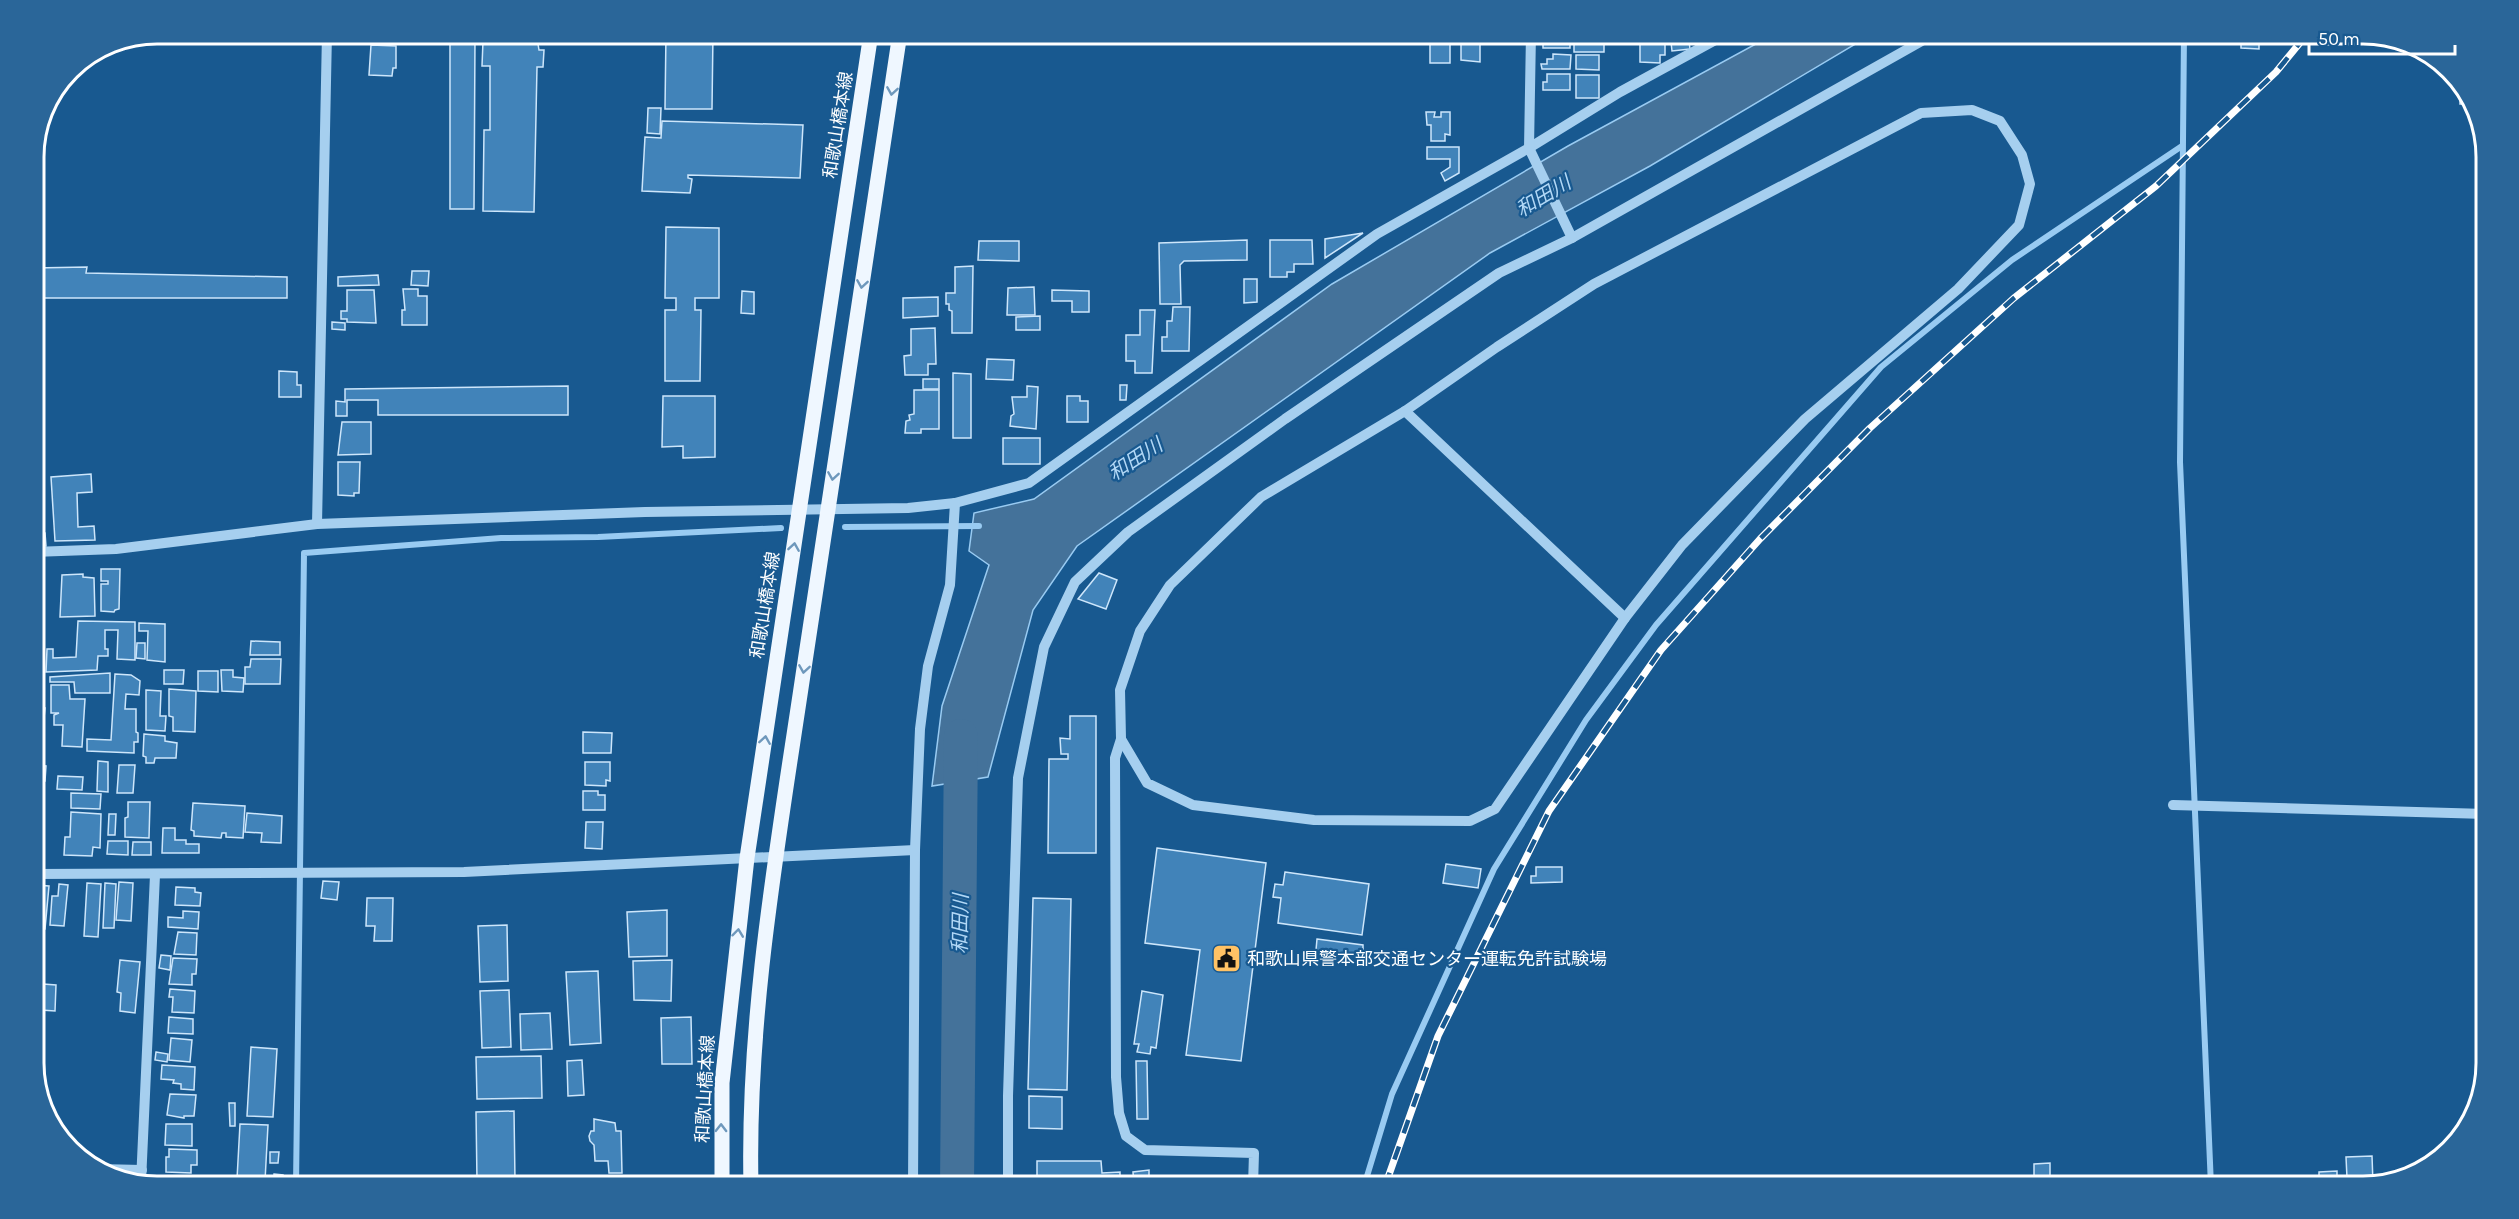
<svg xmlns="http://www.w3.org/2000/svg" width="2519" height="1219" font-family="Karla,'Noto Sans JP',sans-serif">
	<rect width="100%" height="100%" fill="#185990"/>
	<path fill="#44729a" stroke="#99cbf2" stroke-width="1.5" d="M 1776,33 L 1874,33 L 1650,166 L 1490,253 L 1077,546 L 1033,610 L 988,777 L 932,786 L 942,706 L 989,565 L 969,551 L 974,513 L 1034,499 L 1332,284 L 1568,146 Z"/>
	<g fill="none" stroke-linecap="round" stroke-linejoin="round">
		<g stroke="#99cbf2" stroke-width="6">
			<path d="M 2184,33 L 2180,462 L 2211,1186"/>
			<path d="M 845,527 L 979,526"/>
			<path d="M 296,1186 L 304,553 L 501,538 L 598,537 L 781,528"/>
			<path d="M 1364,1186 L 1392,1094 L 1494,869 L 1586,720 L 1656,625 L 1881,367 L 2012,260 L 2182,146"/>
		</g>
		<path stroke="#44729a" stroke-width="34" d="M 957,1186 L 961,736"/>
	</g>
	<g fill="#4183b9" stroke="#cde6fb" stroke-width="1.5">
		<rect x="452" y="33" width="25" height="3"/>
		<path d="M 487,33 L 504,33 L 504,37 L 486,36 Z"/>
		<path d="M 666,33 L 713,33 L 712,109 L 665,109 Z"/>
		<path d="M 1548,33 L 1570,33 L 1570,48 L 1543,48 L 1543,39 L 1549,39 Z"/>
		<path d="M 1574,33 L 1597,34 L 1597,39 L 1604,39 L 1604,52 L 1574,52 Z"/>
		<rect x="1642" y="33" width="19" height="4"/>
		<path d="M 1670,33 L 1688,33 L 1690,49 L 1672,51 Z"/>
		<path d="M 2201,33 L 2259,33 L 2259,49 L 2241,48 L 2241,33 Z"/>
		<path d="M 1430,36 L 1450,37 L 1450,63 L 1430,63 Z"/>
		<path d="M 1461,37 L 1480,37 L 1480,62 L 1461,60 Z"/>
		<path d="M 450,38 L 475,38 L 474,209 L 450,209 Z"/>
		<path d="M 483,41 L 538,44 L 539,50 L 544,50 L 543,67 L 537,67 L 534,212 L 483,211 L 484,130 L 490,130 L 490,66 L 482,66 Z"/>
		<path d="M 1640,41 L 1665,42 L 1665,55 L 1660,55 L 1660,63 L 1640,62 Z"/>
		<path d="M 371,45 L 396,46 L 396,68 L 393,68 L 392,76 L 369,75 Z"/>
		<path d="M 1553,54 L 1571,55 L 1570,69 L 1542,69 L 1541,64 L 1547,64 L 1547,59 L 1553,59 Z"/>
		<path d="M 1576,55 L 1599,55 L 1599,70 L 1576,69 Z"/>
		<path d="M 1547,74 L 1570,74 L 1570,90 L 1543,90 L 1543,82 L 1547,82 Z"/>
		<rect x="1576" y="75" width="23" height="23"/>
		<path d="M 2460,86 L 2465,88 L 2470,104 L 2460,104 Z"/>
		<path d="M 648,108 L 661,108 L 660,134 L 647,133 Z"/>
		<path d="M 1426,112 L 1435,112 L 1434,117 L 1441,117 L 1441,112 L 1450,112 L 1450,135 L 1445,134 L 1445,141 L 1431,141 L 1431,125 L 1427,125 Z"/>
		<path d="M 662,121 L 803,125 L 800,178 L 688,175 L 688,178 L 692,179 L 690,193 L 642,191 L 645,137 L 661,138 Z"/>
		<path d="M 1427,147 L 1459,147 L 1459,173 L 1445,181 L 1441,173 L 1450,167 L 1450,159 L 1427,159 Z"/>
		<path d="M 666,227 L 719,228 L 719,298 L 695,298 L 695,310 L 701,310 L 700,381 L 665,381 L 665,310 L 676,310 L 676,298 L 665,298 Z"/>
		<path d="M 1363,233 L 1325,258 L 1325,239 Z"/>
		<path d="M 1247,240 L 1247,260 L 1184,261 L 1180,265 L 1181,304 L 1160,304 L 1159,243 Z"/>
		<path d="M 1270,240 L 1312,240 L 1313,264 L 1294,264 L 1294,272 L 1287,272 L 1287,277 L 1270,277 Z"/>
		<path d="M 979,241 L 1019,241 L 1019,261 L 978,260 Z"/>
		<path d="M 973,266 L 972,333 L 952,333 L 952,311 L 949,310 L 949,304 L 946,304 L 946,293 L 955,293 L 955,267 Z"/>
		<path d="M 87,267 L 86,273 L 287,277 L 287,298 L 33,298 L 33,268 Z"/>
		<path d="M 412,271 L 429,271 L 428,286 L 411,285 Z"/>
		<path d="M 378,275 L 379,285 L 338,286 L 338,277 Z"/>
		<path d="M 1244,279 L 1257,279 L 1257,302 L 1244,303 Z"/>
		<path d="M 1034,287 L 1035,315 L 1007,315 L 1008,288 Z"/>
		<path d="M 403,289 L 418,289 L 418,296 L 427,296 L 427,325 L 402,325 L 402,310 L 405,310 Z"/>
		<path d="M 347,290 L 374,290 L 376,323 L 347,322 L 347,319 L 341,319 L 341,311 L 347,311 Z"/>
		<path d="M 1052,290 L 1089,291 L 1089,312 L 1072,312 L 1072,301 L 1052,301 Z"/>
		<path d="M 742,291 L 754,292 L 754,314 L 741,313 Z"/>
		<path d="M 938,297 L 938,316 L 903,318 L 903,298 Z"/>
		<path d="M 1173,307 L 1190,307 L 1189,351 L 1162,351 L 1162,337 L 1167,337 L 1167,321 L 1172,321 Z"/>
		<path d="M 1140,310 L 1155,310 L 1152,373 L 1135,373 L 1135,361 L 1126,361 L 1126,335 L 1140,335 Z"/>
		<path d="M 1040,316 L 1040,330 L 1016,330 L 1016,317 Z"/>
		<path d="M 332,322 L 345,323 L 345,330 L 332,329 Z"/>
		<path d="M 935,328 L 936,364 L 928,364 L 928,375 L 905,375 L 904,356 L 911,355 L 911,329 Z"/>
		<path d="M 987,359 L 1014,360 L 1013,380 L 986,379 Z"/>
		<path d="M 279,371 L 297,372 L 297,385 L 301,385 L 301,397 L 279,397 Z"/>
		<path d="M 953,373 L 971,374 L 971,438 L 953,438 Z"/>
		<rect x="923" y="379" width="16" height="10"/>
		<path d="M 1120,385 L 1127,385 L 1126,400 L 1120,400 Z"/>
		<path d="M 568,386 L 568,415 L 378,415 L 378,400 L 347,400 L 347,416 L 336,416 L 336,401 L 345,402 L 345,389 Z"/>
		<path d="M 1027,386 L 1038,387 L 1036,429 L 1010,426 L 1011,416 L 1014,414 L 1012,397 L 1027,397 Z"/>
		<path d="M 914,390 L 939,390 L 939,429 L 921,429 L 921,433 L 905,433 L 906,421 L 910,420 L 909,415 L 914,414 Z"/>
		<path d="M 663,396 L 715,396 L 715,457 L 683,458 L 683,446 L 662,447 Z"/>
		<path d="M 1067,396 L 1080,396 L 1080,401 L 1088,401 L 1088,422 L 1067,422 Z"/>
		<path d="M 342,422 L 371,422 L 371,454 L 338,455 Z"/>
		<rect x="1003" y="438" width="37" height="26"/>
		<path d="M 338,462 L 360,462 L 359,493 L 354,493 L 354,496 L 338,495 Z"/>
		<path d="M 42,463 L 42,479 L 33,480 L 33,464 Z"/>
		<path d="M 91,474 L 92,492 L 77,493 L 78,527 L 94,526 L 95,540 L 55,541 L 51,477 Z"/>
		<path d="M 45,533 L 46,546 L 33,547 L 33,534 Z"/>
		<path d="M 101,569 L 120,569 L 119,609 L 115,610 L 114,612 L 101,611 L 101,584 L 108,584 L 108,581 L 101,581 Z"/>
		<path d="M 1099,573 L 1117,580 L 1106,609 L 1078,599 Z"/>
		<path d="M 83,574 L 83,577 L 94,578 L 95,616 L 60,617 L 62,575 Z"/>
		<path d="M 33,590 L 36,590 L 37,602 L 33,602 Z"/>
		<path d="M 78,621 L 135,622 L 135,660 L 117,659 L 118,630 L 105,630 L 105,649 L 108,649 L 108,656 L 98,656 L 97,670 L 46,672 L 47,649 L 53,649 L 53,658 L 76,657 Z"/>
		<path d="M 139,623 L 165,624 L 165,662 L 147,660 L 148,631 L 139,631 Z"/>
		<rect x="33" y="634" width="4" height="35"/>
		<path d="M 251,641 L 280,642 L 280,655 L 250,655 Z"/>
		<path d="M 137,643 L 145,643 L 145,659 L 136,658 Z"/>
		<path d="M 251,659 L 281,659 L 280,684 L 245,684 L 245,667 L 250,667 Z"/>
		<path d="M 164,670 L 184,670 L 183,684 L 164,684 Z"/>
		<path d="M 221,670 L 233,670 L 233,677 L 244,678 L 243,692 L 222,691 Z"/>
		<path d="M 198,671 L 218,671 L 218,692 L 198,691 Z"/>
		<path d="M 110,673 L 110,693 L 75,693 L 74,682 L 50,682 L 50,677 Z"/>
		<rect x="33" y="674" width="7" height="12"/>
		<path d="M 115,674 L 131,675 L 140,681 L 139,695 L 126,694 L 125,709 L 136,709 L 136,732 L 138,733 L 138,742 L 134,742 L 134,753 L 87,751 L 87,739 L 111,740 Z"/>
		<path d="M 51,685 L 69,685 L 70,699 L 85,699 L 82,747 L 62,746 L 63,725 L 54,725 L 54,715 L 59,713 L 51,713 Z"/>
		<path d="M 169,689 L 196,691 L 195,732 L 173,731 L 173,717 L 169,716 Z"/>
		<path d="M 146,690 L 161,691 L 160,716 L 166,716 L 165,731 L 146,730 Z"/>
		<path d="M 33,692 L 36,692 L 35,708 L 45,708 L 44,718 L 35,718 L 35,728 L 33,728 Z"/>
		<path d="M 1070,716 L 1096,716 L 1096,853 L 1048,853 L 1049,759 L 1068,759 L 1068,754 L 1061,754 L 1060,738 L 1070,739 Z"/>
		<path d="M 583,732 L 612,733 L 611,753 L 583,753 Z"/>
		<path d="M 35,734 L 44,734 L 44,759 L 34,759 Z"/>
		<path d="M 144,734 L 165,736 L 165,741 L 177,743 L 176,758 L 155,758 L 154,763 L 146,763 L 146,757 L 143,756 Z"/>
		<path d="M 98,761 L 108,762 L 108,792 L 97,791 Z"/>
		<path d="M 585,762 L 610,762 L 610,781 L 606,780 L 606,786 L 585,785 Z"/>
		<path d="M 35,765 L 46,766 L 45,781 L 34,781 Z"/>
		<path d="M 119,765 L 135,765 L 133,793 L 117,793 Z"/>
		<path d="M 58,776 L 83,777 L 82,790 L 57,789 Z"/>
		<path d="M 583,791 L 598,791 L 598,795 L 605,795 L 605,810 L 583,810 Z"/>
		<path d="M 33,793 L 40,793 L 38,825 L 33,825 Z"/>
		<path d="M 71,793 L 101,794 L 100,809 L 71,808 Z"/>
		<path d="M 128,802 L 150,802 L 149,838 L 125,837 L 125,818 L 128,817 Z"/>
		<path d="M 193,803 L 245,806 L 243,838 L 226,837 L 226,833 L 222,833 L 221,838 L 194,836 L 194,831 L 191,830 Z"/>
		<path d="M 71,812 L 101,814 L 100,848 L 93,847 L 92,856 L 64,855 L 65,837 L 70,837 Z"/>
		<path d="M 247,813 L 282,816 L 281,843 L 261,842 L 262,833 L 245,832 Z"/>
		<path d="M 109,814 L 116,814 L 115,835 L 108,835 Z"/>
		<path d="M 586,822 L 603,822 L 602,849 L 585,848 Z"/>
		<path d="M 163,828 L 175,828 L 175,840 L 186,840 L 186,844 L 199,844 L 199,853 L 162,853 Z"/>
		<path d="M 108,841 L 128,841 L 128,855 L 107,854 Z"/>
		<path d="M 133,842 L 151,842 L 151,855 L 132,855 Z"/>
		<path d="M 1157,848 L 1266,863 L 1241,1061 L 1186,1055 L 1200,950 L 1145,943 Z"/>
		<path d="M 1446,864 L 1481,869 L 1478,888 L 1443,883 Z"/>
		<path d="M 1536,867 L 1562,867 L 1562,882 L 1531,883 L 1531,876 L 1536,876 Z"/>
		<path d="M 1285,872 L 1369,884 L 1362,935 L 1278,923 L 1281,898 L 1273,897 L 1275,884 L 1283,885 Z"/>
		<path d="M 323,881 L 339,882 L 337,900 L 321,898 Z"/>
		<path d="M 119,882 L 133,883 L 131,921 L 116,920 Z"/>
		<path d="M 87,883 L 101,884 L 98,937 L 84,936 Z"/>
		<path d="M 105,883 L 116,884 L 114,928 L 103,928 Z"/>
		<path d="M 59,884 L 68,885 L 64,926 L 50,925 L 52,896 L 58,896 Z"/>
		<path d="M 36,885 L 49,886 L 45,929 L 33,928 Z"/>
		<path d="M 176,887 L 195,888 L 195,892 L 201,893 L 200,906 L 175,905 Z"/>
		<path d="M 367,898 L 393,898 L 392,941 L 374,941 L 375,926 L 366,926 Z"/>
		<path d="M 1033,898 L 1071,899 L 1067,1090 L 1028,1089 Z"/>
		<path d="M 667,910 L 667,956 L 629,957 L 627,912 Z"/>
		<path d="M 183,911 L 199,912 L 198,929 L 168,927 L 168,917 L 183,918 Z"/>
		<path d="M 507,925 L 508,981 L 480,982 L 478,926 Z"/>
		<path d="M 178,932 L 197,933 L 196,955 L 174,954 Z"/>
		<path d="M 1317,939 L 1363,945 L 1363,955 L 1316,950 Z"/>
		<path d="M 161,955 L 171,956 L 170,970 L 159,968 Z"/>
		<path d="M 173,958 L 197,959 L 196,974 L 192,974 L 192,985 L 169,984 Z"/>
		<path d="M 120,960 L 140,962 L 135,1013 L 120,1011 L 121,993 L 117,992 Z"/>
		<path d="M 672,960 L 671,1001 L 634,1000 L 633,961 Z"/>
		<path d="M 598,971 L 601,1043 L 570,1045 L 566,972 Z"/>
		<path d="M 43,984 L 56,985 L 55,1011 L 41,1010 Z"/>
		<path d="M 170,989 L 195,991 L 194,1013 L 172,1012 L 173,997 L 169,997 Z"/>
		<path d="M 509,990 L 511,1047 L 482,1048 L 480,991 Z"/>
		<path d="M 1142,991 L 1163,995 L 1156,1048 L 1151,1047 L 1150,1054 L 1137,1052 L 1139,1044 L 1134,1044 Z"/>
		<path d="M 550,1013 L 552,1049 L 521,1050 L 520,1014 Z"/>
		<path d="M 169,1017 L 193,1019 L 193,1034 L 168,1033 Z"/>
		<path d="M 691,1017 L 692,1064 L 662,1064 L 661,1018 Z"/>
		<path d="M 171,1038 L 192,1040 L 190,1062 L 169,1060 Z"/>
		<path d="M 251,1047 L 277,1049 L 273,1117 L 247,1116 Z"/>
		<path d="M 156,1052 L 168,1054 L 167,1062 L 155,1060 Z"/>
		<path d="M 541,1056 L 542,1098 L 477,1099 L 476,1057 Z"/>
		<path d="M 582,1060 L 584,1095 L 568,1096 L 567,1061 Z"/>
		<path d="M 1136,1061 L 1147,1061 L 1148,1119 L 1137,1119 Z"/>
		<path d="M 162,1065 L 195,1067 L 194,1090 L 181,1089 L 181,1084 L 173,1083 L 174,1080 L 161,1079 Z"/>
		<path d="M 170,1094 L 196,1095 L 194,1116 L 184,1116 L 184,1118 L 167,1115 Z"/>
		<path d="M 1029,1096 L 1062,1097 L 1062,1129 L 1029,1128 Z"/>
		<path d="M 229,1103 L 235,1103 L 235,1126 L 230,1126 Z"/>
		<path d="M 514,1111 L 515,1180 L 477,1181 L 476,1112 Z"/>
		<path d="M 594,1119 L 615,1123 L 616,1131 L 621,1131 L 622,1173 L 609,1173 L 608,1161 L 595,1161 L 594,1145 L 590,1141 L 589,1136 L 591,1131 L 594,1131 Z"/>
		<path d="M 166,1124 L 192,1124 L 192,1146 L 165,1145 Z"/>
		<path d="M 240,1124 L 268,1125 L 265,1181 L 237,1179 Z"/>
		<path d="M 169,1149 L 197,1150 L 197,1165 L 191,1165 L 191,1173 L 166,1172 L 166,1157 L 169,1157 Z"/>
		<path d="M 270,1152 L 279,1152 L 278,1163 L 270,1163 Z"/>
		<path d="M 2372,1156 L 2373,1183 L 2357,1186 L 2357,1178 L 2347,1178 L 2346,1157 Z"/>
		<path d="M 1037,1161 L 1101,1161 L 1102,1173 L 1120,1172 L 1120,1186 L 1037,1186 Z"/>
		<path d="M 2050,1163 L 2050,1186 L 2034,1186 L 2034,1164 Z"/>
		<path d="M 1149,1170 L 1149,1186 L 1134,1186 L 1133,1172 Z"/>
		<path d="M 2337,1171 L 2337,1186 L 2319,1186 L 2319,1172 Z"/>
		<path d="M 274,1174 L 283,1175 L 282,1186 L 273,1186 Z"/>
		<rect x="2345" y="1179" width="9" height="7"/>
	</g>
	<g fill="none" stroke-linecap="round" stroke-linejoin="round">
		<g stroke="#a6cfef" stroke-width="10">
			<path d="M 1972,110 L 2000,121 L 2022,155 L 2030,184 L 2019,225 L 1958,289 L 1805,419 L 1682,545 L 1625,618 L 1495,809 L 1470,821 L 1314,820 L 1193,805 L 1147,783 L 1121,739 L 1120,690 L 1140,631 L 1170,585 L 1261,497 L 1405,411 L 1497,347 L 1594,284 L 1921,113 Z"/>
			<path d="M 1572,238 L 1936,33"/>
			<path d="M 1405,411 L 1625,618"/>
			<path d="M 317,524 L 327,33"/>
			<path d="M 33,552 L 116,549 L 317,524 L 645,512 L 908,508 L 955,503 L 1029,483 L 1377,234 L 1529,148 L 1620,92 L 1728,33"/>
			<path d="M 1121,739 L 1115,758 L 1116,1077 L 1119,1113 L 1126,1136 L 1145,1150 L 1254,1153 L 1253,1186"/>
			<path d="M 2173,805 L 2486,814"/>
			<path d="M 33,874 L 464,872 L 915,850"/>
			<path d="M 98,1169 L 142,1170"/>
			<path d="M 141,1182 L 155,875"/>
			<path d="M 913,1186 L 915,850 L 920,729 L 928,666 L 950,585 L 955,503"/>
			<path d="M 1008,1186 L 1008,1096 L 1018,778 L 1044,647 L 1075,582 L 1128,532 L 1285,419 L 1499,273 L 1572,238 L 1529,148 L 1531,33"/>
		</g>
		<g stroke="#eff7ff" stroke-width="15">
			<path d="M 722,1186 L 722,1083 L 747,858 L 871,33"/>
			<path d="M 751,1186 C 747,1015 778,844 803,675 C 836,461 868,247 900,33"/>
		</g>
		<defs>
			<path id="rail" d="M 1385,1186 L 1438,1036 L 1549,811 L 1661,650 L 1760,539 L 1870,428 L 2014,298 L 2156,186 L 2276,72 L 2308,33"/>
		</defs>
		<use href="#rail" stroke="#fff" stroke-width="7"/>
		<use href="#rail" stroke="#185990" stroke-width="4.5" stroke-dasharray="14" stroke-linecap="butt"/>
	</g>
	<defs><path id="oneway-chevron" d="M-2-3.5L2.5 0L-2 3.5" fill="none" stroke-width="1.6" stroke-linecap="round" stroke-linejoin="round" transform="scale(1.5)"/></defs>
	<g stroke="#6e98bc">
		<use href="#oneway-chevron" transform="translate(892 91) rotate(99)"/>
		<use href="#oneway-chevron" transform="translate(862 284) rotate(99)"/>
		<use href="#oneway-chevron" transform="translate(833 476) rotate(99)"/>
		<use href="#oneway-chevron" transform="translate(794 547) rotate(-81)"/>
		<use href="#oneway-chevron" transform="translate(804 669) rotate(99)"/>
		<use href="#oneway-chevron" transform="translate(765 740) rotate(-81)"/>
		<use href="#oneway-chevron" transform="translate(738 933) rotate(-83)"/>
		<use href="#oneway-chevron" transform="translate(721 1128) rotate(-89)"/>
	</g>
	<defs>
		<symbol id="civic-square" viewBox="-11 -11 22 22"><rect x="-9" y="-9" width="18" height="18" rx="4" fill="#ffc265" stroke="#185990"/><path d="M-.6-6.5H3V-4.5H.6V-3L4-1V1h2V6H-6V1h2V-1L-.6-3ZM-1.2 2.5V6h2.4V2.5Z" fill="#111"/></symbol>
	</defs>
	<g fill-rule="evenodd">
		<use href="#civic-square" x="1210" y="942" width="33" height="33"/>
	</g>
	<g text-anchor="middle" stroke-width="4.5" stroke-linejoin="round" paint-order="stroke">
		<g font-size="18" fill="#fff" stroke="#185990">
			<text transform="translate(838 125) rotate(-81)" y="6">和歌山橋本線</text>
			<text transform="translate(765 605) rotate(-81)" y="6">和歌山橋本線</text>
			<text transform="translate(705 1089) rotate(-87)" y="6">和歌山橋本線</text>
		</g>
		<g font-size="18" fill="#fff" stroke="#185990" text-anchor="start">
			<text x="1247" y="965">和歌山県警本部交通センター運転免許試験場</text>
		</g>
		<g font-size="20" font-style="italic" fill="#b2d8f6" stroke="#185990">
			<text transform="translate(1543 196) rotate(-31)" y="7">和田川</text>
			<text transform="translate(1135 459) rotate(-33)" y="7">和田川</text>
			<text transform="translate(960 924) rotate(-89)" y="7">和田川</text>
		</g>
	</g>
	<path d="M0 0H2519V1219H0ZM157 44H2363A113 113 0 0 1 2476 157V1063A113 113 0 0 1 2363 1176H157A113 113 0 0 1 44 1063V157A113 113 0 0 1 157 44Z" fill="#2a6699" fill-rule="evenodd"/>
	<path fill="none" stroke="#fff" stroke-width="3" d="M157 44H2363A113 113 0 0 1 2476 157V1063A113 113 0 0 1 2363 1176H157A113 113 0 0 1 44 1063V157A113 113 0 0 1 157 44Z"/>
	<path d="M2309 45v9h146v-9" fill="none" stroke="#ffffff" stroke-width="3"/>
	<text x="2318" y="45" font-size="18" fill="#ffffff" stroke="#185990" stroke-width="4.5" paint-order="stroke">50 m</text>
</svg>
